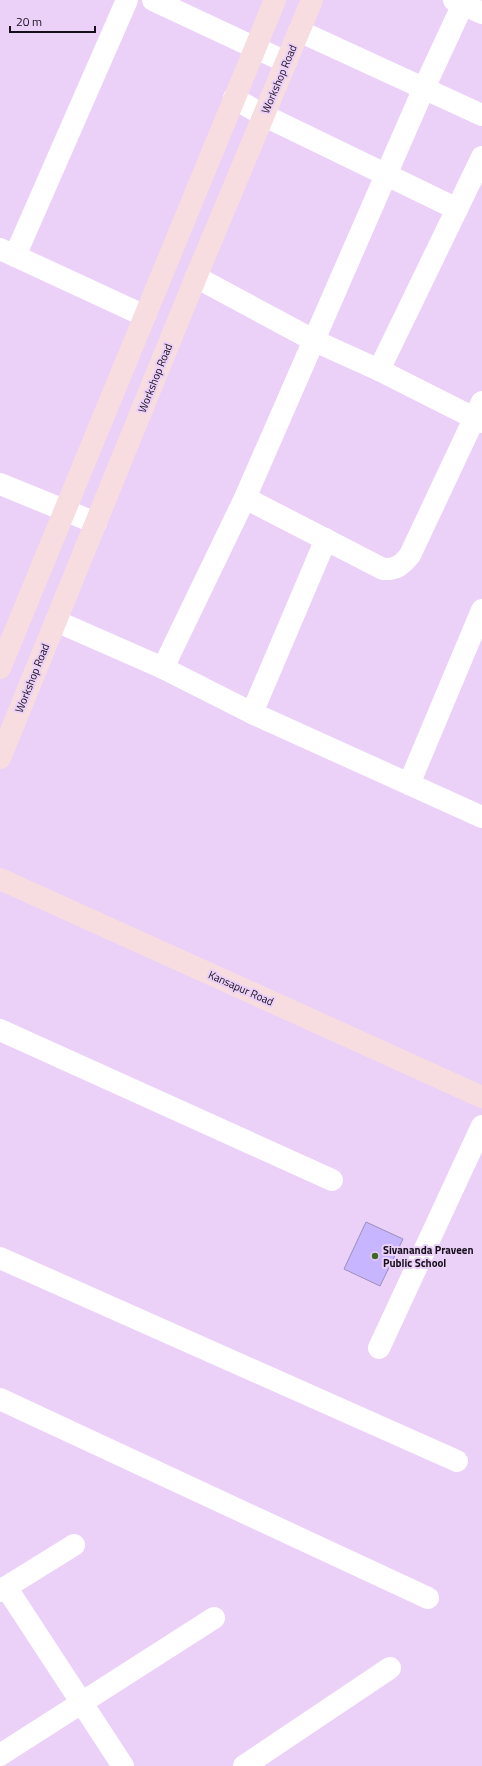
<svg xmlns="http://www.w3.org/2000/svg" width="482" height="1766" font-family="'Titillium Web',sans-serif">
	<rect width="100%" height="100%" fill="#ebd0f8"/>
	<path fill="#c7b6ff" stroke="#9990ba" d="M 366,1222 L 403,1239 L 380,1286 L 344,1269 Z"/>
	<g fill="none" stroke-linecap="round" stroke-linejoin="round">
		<g stroke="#fff" stroke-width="22">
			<path d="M 153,0 L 286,62"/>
			<path d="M 454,0 L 482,13"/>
			<path d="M 299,31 L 482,115"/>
			<path d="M 234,98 L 263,115 L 457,209 L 379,370"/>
			<path d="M 457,209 L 482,157"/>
			<path d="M 0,249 L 145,316"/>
			<path d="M 15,256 L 127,0"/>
			<path d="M 196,277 L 315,341 L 379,370 L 482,422"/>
			<path d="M 0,484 L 96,523"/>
			<path d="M 245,498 L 383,569 C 396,570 402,565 410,555 L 482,402"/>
			<path d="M 56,621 L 163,668 L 252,713 L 482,817"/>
			<path d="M 163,668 L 245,498 L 424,88 L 463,4"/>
			<path d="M 252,713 L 326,539"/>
			<path d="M 409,784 L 482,610"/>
			<path d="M 0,1030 L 332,1180"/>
			<path d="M 0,1258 L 457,1461"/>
			<path d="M 379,1348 L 482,1126"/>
			<path d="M 0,1399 L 428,1598"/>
			<path d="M 6,1587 L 123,1766"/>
			<path d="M 0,1591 L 74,1545"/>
			<path d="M 0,1755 L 214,1618"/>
			<path d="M 244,1766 L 390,1668"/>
		</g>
		<g stroke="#f8dde0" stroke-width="22">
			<path d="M 0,668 L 275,0"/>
			<path d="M 0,758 L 196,277 L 312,0"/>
			<path d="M 0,879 L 482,1097"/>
		</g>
	</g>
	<circle fill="#3f6824" stroke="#ebd0f8" stroke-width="1.5" cx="375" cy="1256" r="4"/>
	<g text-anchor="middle" stroke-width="4" stroke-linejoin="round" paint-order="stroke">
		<g font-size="11" fill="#170e1b" stroke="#ebd0f8">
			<text transform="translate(279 79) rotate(-67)" y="4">Workshop Road</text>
			<text transform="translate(155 378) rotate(-68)" y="4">Workshop Road</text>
			<text transform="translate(32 678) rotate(-68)" y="4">Workshop Road</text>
			<text transform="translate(241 988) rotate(24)" y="4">Kansapur Road</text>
		</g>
		<g font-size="11" font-weight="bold" fill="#170e1b" stroke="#ebd0f8" text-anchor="start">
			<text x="383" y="1254">Sivananda Praveen<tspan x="383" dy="13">Public School</tspan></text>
		</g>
	</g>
	<path d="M10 26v6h85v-6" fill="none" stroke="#170e1b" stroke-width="2"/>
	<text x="16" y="26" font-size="12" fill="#170e1b" stroke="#ebd0f8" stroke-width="3" paint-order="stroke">20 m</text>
</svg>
